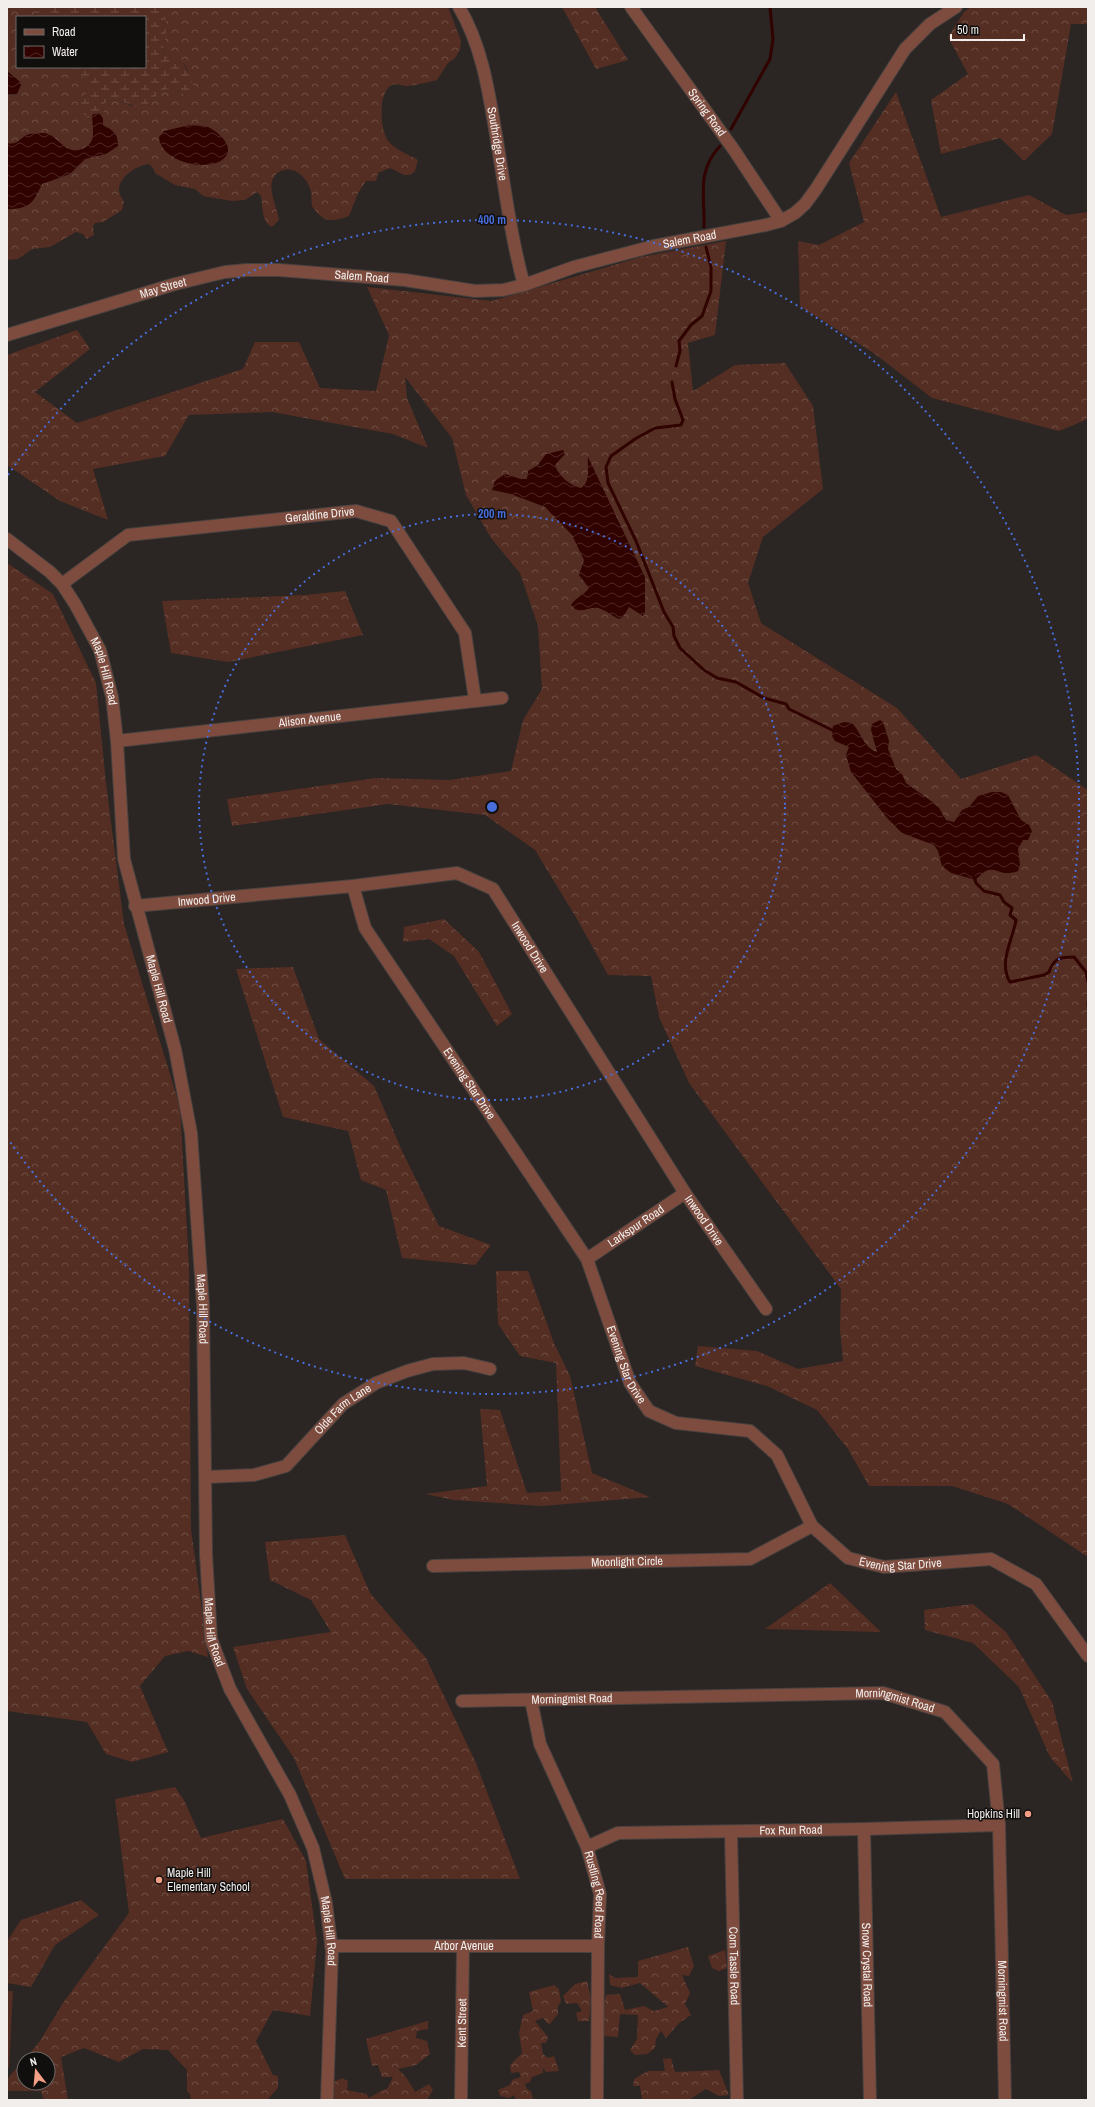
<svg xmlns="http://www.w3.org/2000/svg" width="1095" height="2107" font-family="'Archivo Narrow',sans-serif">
	<defs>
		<pattern id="forest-crowns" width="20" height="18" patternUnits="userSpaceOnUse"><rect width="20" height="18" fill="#552e23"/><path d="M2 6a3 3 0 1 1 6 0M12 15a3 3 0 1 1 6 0" fill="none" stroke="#6e4d43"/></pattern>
		<pattern id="wetland-marsh" width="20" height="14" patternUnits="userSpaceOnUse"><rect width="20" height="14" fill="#552e23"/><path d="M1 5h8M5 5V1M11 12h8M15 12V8" fill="none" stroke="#6e4d43"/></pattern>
		<pattern id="water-waves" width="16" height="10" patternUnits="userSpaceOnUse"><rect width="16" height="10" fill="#300200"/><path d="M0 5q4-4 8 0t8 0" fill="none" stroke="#4e2725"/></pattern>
	</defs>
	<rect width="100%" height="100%" fill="#2b2523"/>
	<path fill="#552e23" d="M 7,1991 L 13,1991 L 9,2068 L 7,2067 Z"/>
	<g fill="url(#forest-crowns)">
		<path d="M 7,7 L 39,7 L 35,17 L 17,17 L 17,67 L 70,67 L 83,77 L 89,88 L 78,109 L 92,122 L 92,115 L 103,113 L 104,104 C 112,96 124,103 132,106 L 155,98 C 162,86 175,86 185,95 C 187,85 193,65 179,61 C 173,60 168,60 164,57 C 161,38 173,24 159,7 L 448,7 L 461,41 L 460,50 L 455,58 L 448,63 L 437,80 C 428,82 417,85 407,86 C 402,86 397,83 392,85 C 377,92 380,132 389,142 C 397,151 408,154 418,160 L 415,171 L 410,175 L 404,175 L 390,168 L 378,173 L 376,181 L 366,181 L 358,193 L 349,216 C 340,219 330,223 322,217 C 319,215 314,209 312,206 C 311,201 312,196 311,191 C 307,177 293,164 279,172 C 263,182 277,206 279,220 L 272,227 C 261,221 263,207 261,196 L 257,192 L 245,200 L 232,201 L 203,196 L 195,189 L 175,185 L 155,173 L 153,168 L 149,164 C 137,165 119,177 119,190 C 119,194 122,198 124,202 L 122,210 L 103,222 L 95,223 L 93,226 L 94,235 L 87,239 L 83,234 L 76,232 L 50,247 L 32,249 L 18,259 L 7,260 L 7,95 L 17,94 L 20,85 L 19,81 L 7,71 Z"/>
		<path d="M 562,7 L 595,7 L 628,60 L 596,69 Z"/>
		<path d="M 971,7 L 1088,7 L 1088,24 L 1071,24 L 1052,134 L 1024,161 L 1000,138 L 941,154 L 931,100 L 968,74 L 948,37 L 964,12 Z"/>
		<path d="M 896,92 L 941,217 L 1029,195 L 1066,215 L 1088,212 L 1088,419 L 1059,431 L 932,398 L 875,354 L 800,306 L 798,241 L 819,245 L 864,222 L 849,163 Z"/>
		<path d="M 726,241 L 715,335 L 688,343 L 693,391 L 735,365 L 785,363 L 813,406 L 823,489 L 763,537 L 748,583 L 761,623 L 897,708 L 961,779 L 1036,755 L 1088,790 L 1088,1557 L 1008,1504 L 952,1486 L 869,1486 L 848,1449 L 817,1410 L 767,1386 L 695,1366 L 698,1346 L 757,1351 L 798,1369 L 843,1361 L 840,1329 L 841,1289 L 689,1083 L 659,1017 L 651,976 L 608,975 L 577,919 L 535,850 L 485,815 L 388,804 L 232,826 L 227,799 L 376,778 L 449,780 L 511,771 L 523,720 L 542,689 L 538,626 L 520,573 L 491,538 L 466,495 L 452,438 L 405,377 L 407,398 L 428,448 L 393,434 L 272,412 L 189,415 L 165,456 L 93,469 L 108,520 L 60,501 L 7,465 L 7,355 L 77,330 L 90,349 L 35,392 L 77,423 L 243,369 L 255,342 L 299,342 L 320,388 L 376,391 L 389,335 L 367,287 L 492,301 L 641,257 Z"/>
		<path d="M 7,563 L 53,594 L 96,683 L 106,783 L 124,924 L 180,1107 L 189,1266 L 191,1529 L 208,1657 L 188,1651 L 165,1656 L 140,1686 L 168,1752 L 132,1762 L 106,1754 L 87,1722 L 7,1711 Z"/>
		<path d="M 345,591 L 363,635 L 228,662 L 171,653 L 162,601 L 305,595 Z"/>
		<path d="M 444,919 L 479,952 L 512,1014 L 497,1026 L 454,956 L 429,939 L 403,942 L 404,927 Z"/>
		<path d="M 293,967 L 319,1039 L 374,1086 L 403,1153 L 439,1226 L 491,1245 L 475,1265 L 402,1258 L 386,1190 L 361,1180 L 348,1131 L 283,1117 L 236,969 Z"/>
		<path d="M 496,1271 L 528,1271 L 554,1343 L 570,1376 L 592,1473 L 650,1497 L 542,1506 L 454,1500 L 425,1494 L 487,1486 L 480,1409 L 500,1410 L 527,1493 L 561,1491 L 556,1363 L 520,1356 L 498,1324 Z"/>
		<path d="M 345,1535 L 370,1593 L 426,1658 L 476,1763 L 520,1879 L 345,1879 L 294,1758 L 247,1689 L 233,1647 L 331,1632 L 311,1600 L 270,1580 L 265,1542 Z"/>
		<path d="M 830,1583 L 881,1632 L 765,1629 Z"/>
		<path d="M 973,1604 L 1006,1632 L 1052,1702 L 1073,1783 L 1050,1757 L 1019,1687 L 973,1643 L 925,1630 L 924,1610 Z"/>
		<path d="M 175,1787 L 184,1800 L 201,1838 L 283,1819 L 306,1861 L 317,1942 L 310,2016 L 273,2010 L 256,2041 L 273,2075 L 278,2076 L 278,2088 L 267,2100 L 191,2100 L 190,2094 L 187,2091 L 187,2070 L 168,2050 L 143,2049 L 119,2062 L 84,2048 L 61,2057 L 68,2100 L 44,2100 L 41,2091 L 7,2091 L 7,2079 L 24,2060 L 24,2083 L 48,2083 L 48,2059 L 25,2059 L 40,2041 L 63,2003 L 129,1913 L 115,1799 Z"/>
		<path d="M 81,1900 L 99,1915 L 55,1945 L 31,1987 L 7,1983 L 7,1941 L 21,1920 Z"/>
		<path d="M 688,1947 L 694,1966 L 689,1976 L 682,1975 L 690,1993 L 685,2004 L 691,2015 L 679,2023 L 666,2038 L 661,2031 L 656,2039 L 655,2048 L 647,2054 L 635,2055 L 630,2050 L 637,2039 L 638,2015 L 620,2014 L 618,2037 L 603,2036 L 602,2014 L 606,1995 L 620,1994 L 625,2010 L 644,2006 L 654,2011 L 668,2007 L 640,1983 L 622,1988 L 610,1985 L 609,1974 L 615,1978 L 638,1977 L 638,1961 Z"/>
		<path d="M 725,1950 L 727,1968 L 719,1971 L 712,1968 L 708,1956 Z"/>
		<path d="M 587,1981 L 591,1998 L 589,2021 L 578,2021 L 576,2013 L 582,2011 L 577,2003 L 566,2004 L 563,1996 L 575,1984 Z"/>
		<path d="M 554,1985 L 559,1989 L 561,2002 L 558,2006 L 558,2014 L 549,2025 L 543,2018 L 535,2021 L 548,2037 L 546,2043 L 541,2043 L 543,2054 L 548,2058 L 554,2056 L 559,2071 L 546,2072 L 543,2068 L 543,2073 L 532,2077 L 530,2082 L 525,2084 L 527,2089 L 531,2091 L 533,2100 L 516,2100 L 514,2095 L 509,2098 L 500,2096 L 498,2090 L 510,2085 L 512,2080 L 521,2077 L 519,2072 L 511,2073 L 510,2065 L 522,2053 L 519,2033 L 523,2015 L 533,2011 L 529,1992 Z"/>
		<path d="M 428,2021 L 428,2029 L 417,2031 L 416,2038 L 427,2041 L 430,2054 L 416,2065 L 398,2069 L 406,2077 L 415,2092 L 429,2084 L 433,2090 L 427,2100 L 332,2100 L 332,2083 L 342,2078 L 348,2081 L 347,2090 L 367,2094 L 368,2098 C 375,2096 379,2090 387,2089 L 393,2077 L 382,2077 L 378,2065 L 372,2066 L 366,2039 Z"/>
		<path d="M 671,2058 L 675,2072 L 719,2070 L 729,2095 L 719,2096 L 706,2089 L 689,2100 L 642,2100 L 640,2086 L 633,2086 L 634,2079 L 648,2071 L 665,2071 L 663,2059 Z"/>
	</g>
	<path fill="url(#wetland-marsh)" d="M 39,7 L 159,7 C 174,24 161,38 164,57 L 182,62 L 184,64 L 193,84 L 193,93 L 188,96 C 184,95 181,91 177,90 C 158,83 155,105 139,108 C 129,105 113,95 104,104 L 103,118 L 99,113 L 92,115 L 92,122 L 78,109 L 89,88 L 83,77 L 70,67 L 145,67 L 145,17 L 35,17 Z"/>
	<g fill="url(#water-waves)">
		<path d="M 7,71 L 19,81 L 21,85 L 17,94 L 7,94 Z"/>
		<path d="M 99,113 L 103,118 L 103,125 C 113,130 119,135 118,146 L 106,154 L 85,159 L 70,174 L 42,184 C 33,204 29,209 7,209 L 7,143 C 18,146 20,137 29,134 C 32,134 37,133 41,133 C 57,131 63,156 82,149 C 98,143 92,129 92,115 Z"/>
		<path d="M 190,125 C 195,126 203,125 208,127 C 219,132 238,149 222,160 C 205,172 160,161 159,137 L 164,131 Z"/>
		<path d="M 563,450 L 565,454 L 555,465 C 558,475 570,486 581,488 C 591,481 587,468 588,457 L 645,577 L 645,613 L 643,616 L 629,607 L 623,617 L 619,619 C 612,616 606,610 598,608 C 588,606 579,616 571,605 C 575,598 584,595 589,588 L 579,575 L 584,560 L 572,535 L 545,507 L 511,494 L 492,490 L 495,481 L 505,474 L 521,479 L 527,479 L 528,471 L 538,465 L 546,454 Z"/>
		<path d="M 880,720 L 883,722 L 889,741 L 888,749 L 896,769 L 902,774 L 906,783 L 938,806 L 946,820 L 954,822 L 962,810 L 969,807 L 978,796 L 992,792 L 1001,792 L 1008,795 L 1021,820 L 1029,825 L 1032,831 L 1028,840 L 1023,840 L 1018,849 L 1020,865 L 1018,871 C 997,880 994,858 976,880 L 951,873 L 942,866 L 938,851 L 934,845 L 902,833 L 887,818 L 851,772 L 846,755 L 849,747 L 835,741 L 832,736 L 833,726 L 844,722 L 852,723 C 861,732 863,747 877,752 L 871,730 L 872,724 Z"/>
	</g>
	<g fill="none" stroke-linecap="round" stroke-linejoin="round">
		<g stroke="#300200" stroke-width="3">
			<path d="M 731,129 L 770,59 L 773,39 L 770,7"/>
			<path d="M 704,227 C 705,196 696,172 720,146"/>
			<path d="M 676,366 L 680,351 L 679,341 L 691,325 L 702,316 L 711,291 L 711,267 L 706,247"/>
			<path d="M 672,382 L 675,399 L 683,420 L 681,425 L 655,428 L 635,439 L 611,456 L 606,467 L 608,483 L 636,541 L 664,612 L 673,627 L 674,636 L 680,648 L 704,670 L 717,678 L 736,682 L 764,698 L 786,704 L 789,709 L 834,731"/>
			<path d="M 974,877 L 976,883 L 984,891 L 1000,895 L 1004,902 L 1012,908 L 1010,915 L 1016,920 C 1013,939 998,963 1010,982 L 1044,975 L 1049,972 C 1054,958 1060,957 1074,957 L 1086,972 L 1088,982"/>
			<path d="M 1088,1002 L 1088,1006"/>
		</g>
		<defs>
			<g id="minor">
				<path id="s1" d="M 459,7 C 481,44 488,87 495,129 C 504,181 510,234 524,285"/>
				<path id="s2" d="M 631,7 L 734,150 L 781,221"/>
				<path id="s3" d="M 7,335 L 175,284 L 225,272 L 247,270 L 279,270 L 405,280 L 475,291 L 503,290 L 524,285 L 574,267 L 654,246 L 766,225 L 781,221 L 795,213 L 805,204 L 816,189 L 905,49 L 930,24 L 956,7"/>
				<path id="s4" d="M 7,539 L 50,572 L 62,584 L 75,604 L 100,650 L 112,697 L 117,741 L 124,859 L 175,1049 L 191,1133 L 203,1305 L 206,1554 L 211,1639 L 230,1689 L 290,1795 L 313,1848 L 326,1903 L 332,1951 L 327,2100"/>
				<path id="s5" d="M 62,584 L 128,535 L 356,511 L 391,521 L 465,633 L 475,700"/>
				<path id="s6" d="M 117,741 L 502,698"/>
				<path id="s7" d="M 353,886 L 365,928 L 587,1259 L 630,1383 L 649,1411 L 676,1423 L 750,1431 L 777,1455 L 812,1526 L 848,1558 L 884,1567 L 991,1559 L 1036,1584 L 1088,1656"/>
				<path id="s8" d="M 135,906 L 353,886 L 457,873 L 493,889 L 685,1193 L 766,1309"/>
				<path id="s9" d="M 587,1259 L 685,1193"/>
				<path id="s10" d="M 206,1477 L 254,1475 L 286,1466 L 343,1404 L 376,1383 L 407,1371 L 433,1364 L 464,1363 L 490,1369"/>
				<path id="s11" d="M 433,1566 L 750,1559 L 812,1526"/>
				<path id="s12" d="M 531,1700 L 540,1744 L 587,1847 L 600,1894 L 598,1946 L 597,2100"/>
				<path id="s13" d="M 462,1701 L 883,1693 L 945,1712 L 993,1764 L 999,1825 L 1005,2100"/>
				<path id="s14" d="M 864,1829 L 870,2100"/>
				<path id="s15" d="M 731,1832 L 737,2100"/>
				<path id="s16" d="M 587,1847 L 618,1833 L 864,1829 L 999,1825"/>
				<path id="s17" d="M 331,1946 L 598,1946"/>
				<path id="s18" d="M 461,2100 L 463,1946"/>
			</g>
		</defs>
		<use href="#minor" stroke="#47413f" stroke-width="14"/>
		<use href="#minor" stroke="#7d4c3e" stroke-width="12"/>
	</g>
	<g fill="none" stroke="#486edc" stroke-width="2" stroke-dasharray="2 4">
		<circle cx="492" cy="807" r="293"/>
		<path d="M8 475A587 587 0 1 1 8 1139"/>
	</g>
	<g fill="#f39f85" stroke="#110f0e" stroke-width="1.5">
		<circle cx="1028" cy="1814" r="4"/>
		<circle cx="159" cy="1880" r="4"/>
	</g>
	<g text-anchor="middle" stroke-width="3" stroke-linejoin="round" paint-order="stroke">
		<g font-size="12" fill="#f2eeec" stroke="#110f0e">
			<text dy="4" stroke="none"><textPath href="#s2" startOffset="130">Spring Road</textPath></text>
			<text dy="4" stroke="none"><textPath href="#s1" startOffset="143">Southridge Drive</textPath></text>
			<text dy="4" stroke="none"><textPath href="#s3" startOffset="700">Salem Road</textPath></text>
			<text dy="4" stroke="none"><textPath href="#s3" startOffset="364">Salem Road</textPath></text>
			<text dy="4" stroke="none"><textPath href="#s3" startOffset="163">May Street</textPath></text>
			<text dy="4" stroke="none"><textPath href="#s5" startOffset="275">Geraldine Drive</textPath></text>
			<text dy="4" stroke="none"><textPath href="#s4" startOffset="169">Maple Hill Road</textPath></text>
			<text dy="4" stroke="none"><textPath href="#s6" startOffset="194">Alison Avenue</textPath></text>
			<text dy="4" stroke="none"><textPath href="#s8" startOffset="72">Inwood Drive</textPath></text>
			<text dy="4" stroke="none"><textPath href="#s8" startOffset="432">Inwood Drive</textPath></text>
			<text dy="4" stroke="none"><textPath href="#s4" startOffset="493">Maple Hill Road</textPath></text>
			<text dy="4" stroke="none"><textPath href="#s7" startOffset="231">Evening Star Drive</textPath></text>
			<text dy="4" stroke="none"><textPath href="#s8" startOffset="756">Inwood Drive</textPath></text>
			<text dy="4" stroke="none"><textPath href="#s9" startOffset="59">Larkspur Road</textPath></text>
			<text dy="4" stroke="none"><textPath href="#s4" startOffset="817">Maple Hill Road</textPath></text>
			<text dy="4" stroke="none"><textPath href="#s7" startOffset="555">Evening Star Drive</textPath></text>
			<text dy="4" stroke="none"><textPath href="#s10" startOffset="162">Olde Farm Lane</textPath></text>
			<text dy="4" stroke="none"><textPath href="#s7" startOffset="928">Evening Star Drive</textPath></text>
			<text dy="4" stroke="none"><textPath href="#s11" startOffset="194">Moonlight Circle</textPath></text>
			<text dy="4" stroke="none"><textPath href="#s4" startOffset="1141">Maple Hill Road</textPath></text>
			<text dy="4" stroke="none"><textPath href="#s13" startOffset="110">Morningmist Road</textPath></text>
			<text dy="4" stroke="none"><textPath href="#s13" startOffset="434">Morningmist Road</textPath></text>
			<text dy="4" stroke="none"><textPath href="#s16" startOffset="207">Fox Run Road</textPath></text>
			<text dy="4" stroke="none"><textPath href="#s12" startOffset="207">Rustling Reed Road</textPath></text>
			<text dy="4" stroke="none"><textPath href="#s4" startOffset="1465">Maple Hill Road</textPath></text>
			<text dy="4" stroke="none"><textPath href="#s17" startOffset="133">Arbor Avenue</textPath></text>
			<text dy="4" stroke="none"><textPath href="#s14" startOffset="136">Snow Crystal Road</textPath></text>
			<text dy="4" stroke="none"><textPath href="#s15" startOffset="134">Corn Tassle Road</textPath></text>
			<text dy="4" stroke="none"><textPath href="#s13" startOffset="794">Morningmist Road</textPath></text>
			<text dy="4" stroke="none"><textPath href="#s18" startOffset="77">Kent Street</textPath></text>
		</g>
		<g font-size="12" fill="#f2eeec" stroke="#110f0e" text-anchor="end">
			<text x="1020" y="1818">Hopkins Hill</text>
			<text x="167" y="1877" text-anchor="start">Maple Hill<tspan x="167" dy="14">Elementary School</tspan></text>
		</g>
	</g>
	<circle cx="492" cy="807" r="6" fill="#486edc" stroke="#110f0e" stroke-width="2"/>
	<g font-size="12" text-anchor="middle" font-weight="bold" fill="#486edc" stroke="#110f0e" stroke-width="3" stroke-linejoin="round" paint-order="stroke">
		<text x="492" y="224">400 m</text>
		<text x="492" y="518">200 m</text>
	</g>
	<rect width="1095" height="2107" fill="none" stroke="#f2eeec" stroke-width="16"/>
	<rect x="16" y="16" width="130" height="52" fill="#110f0e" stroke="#6b6867"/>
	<rect x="24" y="29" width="20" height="6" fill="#7d4c3e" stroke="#6b6867"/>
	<text x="52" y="36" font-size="12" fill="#f2eeec">Road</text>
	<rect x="24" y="46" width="20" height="12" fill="url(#water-waves)" stroke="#6b6867"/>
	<text x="52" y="56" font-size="12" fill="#f2eeec">Water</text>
	<g transform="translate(36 2071) rotate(344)"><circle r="19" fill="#110f0e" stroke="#6b6867"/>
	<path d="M0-3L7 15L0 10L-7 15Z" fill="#f39f85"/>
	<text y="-6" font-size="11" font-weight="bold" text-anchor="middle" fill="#f2eeec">N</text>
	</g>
	<path d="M951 34v6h73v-6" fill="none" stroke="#f2eeec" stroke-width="2"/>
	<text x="957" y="34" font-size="12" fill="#f2eeec" stroke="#110f0e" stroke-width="3" paint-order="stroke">50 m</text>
</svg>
